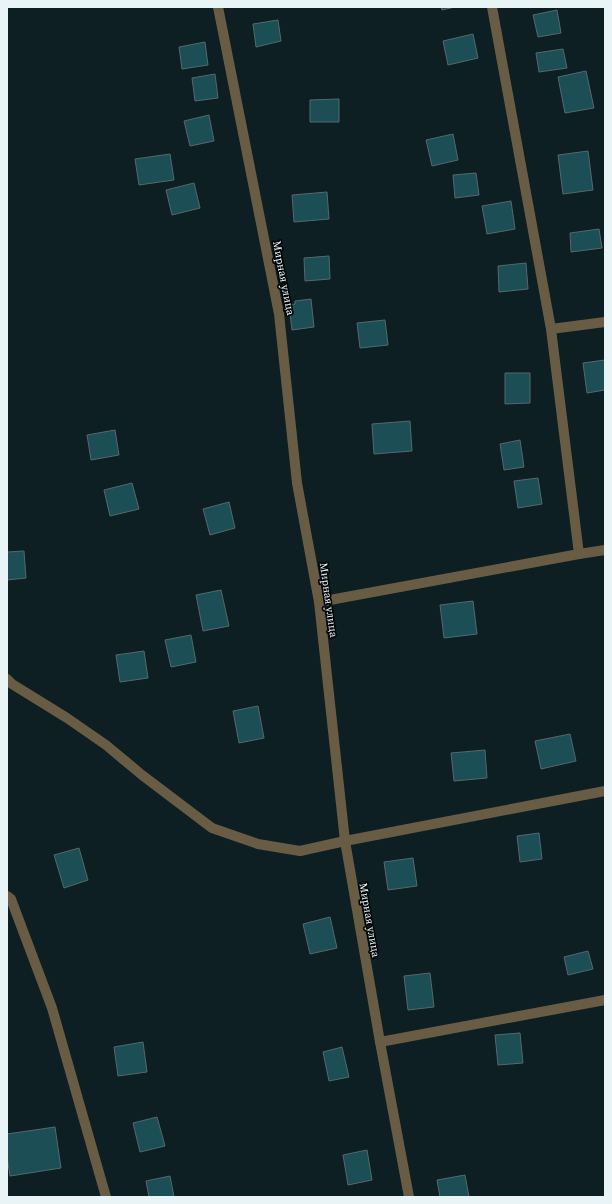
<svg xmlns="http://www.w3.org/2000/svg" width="612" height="1204" font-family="'Source Serif 4',serif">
	<rect width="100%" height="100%" fill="#0d1f22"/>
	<g fill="#1c4e56" stroke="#55686c">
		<path d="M 441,7 L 455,7 L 442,10 Z"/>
		<path d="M 557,10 L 561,33 L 538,37 L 533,15 Z"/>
		<path d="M 278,20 L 281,41 L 256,47 L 253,24 Z"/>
		<path d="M 473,34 L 478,58 L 448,65 L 443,41 Z"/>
		<path d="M 205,42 L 208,65 L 182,69 L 179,47 Z"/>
		<path d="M 563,49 L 567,68 L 539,72 L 536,53 Z"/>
		<path d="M 586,71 L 594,108 L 565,113 L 558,77 Z"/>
		<path d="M 215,74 L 218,98 L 195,101 L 192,78 Z"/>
		<path d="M 339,99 L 339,122 L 310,122 L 310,100 Z"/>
		<path d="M 209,115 L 214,141 L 190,146 L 184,121 Z"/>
		<path d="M 453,134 L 458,160 L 432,166 L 426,140 Z"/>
		<path d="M 588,151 L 593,190 L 563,194 L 558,155 Z"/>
		<path d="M 170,154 L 174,180 L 139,185 L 135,159 Z"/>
		<path d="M 476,173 L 479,195 L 455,198 L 453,175 Z"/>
		<path d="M 194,183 L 200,208 L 172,215 L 166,190 Z"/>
		<path d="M 327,192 L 329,219 L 294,222 L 292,195 Z"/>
		<path d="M 511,201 L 515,229 L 487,234 L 482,206 Z"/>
		<path d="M 599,229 L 602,248 L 571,252 L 570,233 Z"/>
		<path d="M 329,256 L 330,279 L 305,281 L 304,258 Z"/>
		<path d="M 526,263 L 528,289 L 499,292 L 498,266 Z"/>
		<path d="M 311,299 L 314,327 L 292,330 L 289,305 L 295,304 L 295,301 Z"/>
		<path d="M 385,320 L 388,345 L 360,348 L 357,323 Z"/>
		<path d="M 605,360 L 605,390 L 587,393 L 583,363 Z"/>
		<path d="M 505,373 L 530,373 L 530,403 L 505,404 Z"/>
		<path d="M 410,421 L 412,451 L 374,454 L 372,424 Z"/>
		<path d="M 115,430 L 119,455 L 91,460 L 87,435 Z"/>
		<path d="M 520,440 L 524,467 L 504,470 L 500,444 Z"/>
		<path d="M 538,478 L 542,504 L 518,508 L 514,481 Z"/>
		<path d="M 132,483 L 139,509 L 110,516 L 104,490 Z"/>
		<path d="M 229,502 L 235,528 L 210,535 L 203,509 Z"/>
		<path d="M 24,551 L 26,578 L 7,580 L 7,552 Z"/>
		<path d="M 221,590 L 229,626 L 203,631 L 196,595 Z"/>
		<path d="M 473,601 L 477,634 L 444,638 L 440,605 Z"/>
		<path d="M 191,635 L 196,662 L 171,667 L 165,640 Z"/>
		<path d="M 144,651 L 148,678 L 120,682 L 116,655 Z"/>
		<path d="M 258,706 L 264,738 L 239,743 L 233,711 Z"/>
		<path d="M 570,734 L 576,761 L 541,769 L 535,741 Z"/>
		<path d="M 485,750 L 487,778 L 454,781 L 451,753 Z"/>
		<path d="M 539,833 L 542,859 L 520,862 L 517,836 Z"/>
		<path d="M 79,848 L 88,880 L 64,888 L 54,855 Z"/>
		<path d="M 413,858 L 417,886 L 388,890 L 384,862 Z"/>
		<path d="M 330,917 L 337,948 L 310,954 L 303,924 Z"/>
		<path d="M 588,951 L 593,969 L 568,975 L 564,957 Z"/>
		<path d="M 430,973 L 434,1007 L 408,1010 L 404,976 Z"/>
		<path d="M 520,1033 L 523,1063 L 498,1065 L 495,1035 Z"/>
		<path d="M 143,1042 L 147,1072 L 118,1076 L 114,1047 Z"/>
		<path d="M 342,1047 L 349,1077 L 329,1081 L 323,1052 Z"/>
		<path d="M 157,1117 L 165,1146 L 140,1152 L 133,1123 Z"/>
		<path d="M 55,1127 L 61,1168 L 10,1176 L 7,1156 L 7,1134 Z"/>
		<path d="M 367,1150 L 372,1180 L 348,1185 L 343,1155 Z"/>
		<path d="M 465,1175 L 469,1197 L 440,1197 L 437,1180 Z"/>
		<path d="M 170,1176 L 174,1197 L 149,1197 L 146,1181 Z"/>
	</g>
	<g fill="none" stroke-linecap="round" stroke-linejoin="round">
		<g stroke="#695c44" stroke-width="10">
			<path d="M 218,7 L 279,314 L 297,483 L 319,602 L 345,841 L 380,1042 L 409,1197"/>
			<path d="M 7,679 L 12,684 L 67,718 L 106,745 L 142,775 L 212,828 L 258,844 L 300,851 L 345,841"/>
		</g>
		<g stroke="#695c44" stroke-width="10">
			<path d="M 492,7 L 551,329 L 579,554"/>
			<path d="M 551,329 L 605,322"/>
			<path d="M 319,602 L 579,554 L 605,550"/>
			<path d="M 345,841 L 605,791"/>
			<path d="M 7,896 L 11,899 L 52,1008 L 106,1197"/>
			<path d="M 380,1042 L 605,1000"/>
		</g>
	</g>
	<g text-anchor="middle" stroke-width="3.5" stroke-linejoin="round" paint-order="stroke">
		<g font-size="11" fill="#e9f4f6" stroke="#030709">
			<text transform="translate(284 278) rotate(79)" y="4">Мирная улица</text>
			<text transform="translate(329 600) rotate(82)" y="4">Мирная улица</text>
			<text transform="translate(370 920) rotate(80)" y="4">Мирная улица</text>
		</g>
	</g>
	<rect width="612" height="1204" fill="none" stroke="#e9f4f6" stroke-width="16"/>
</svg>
